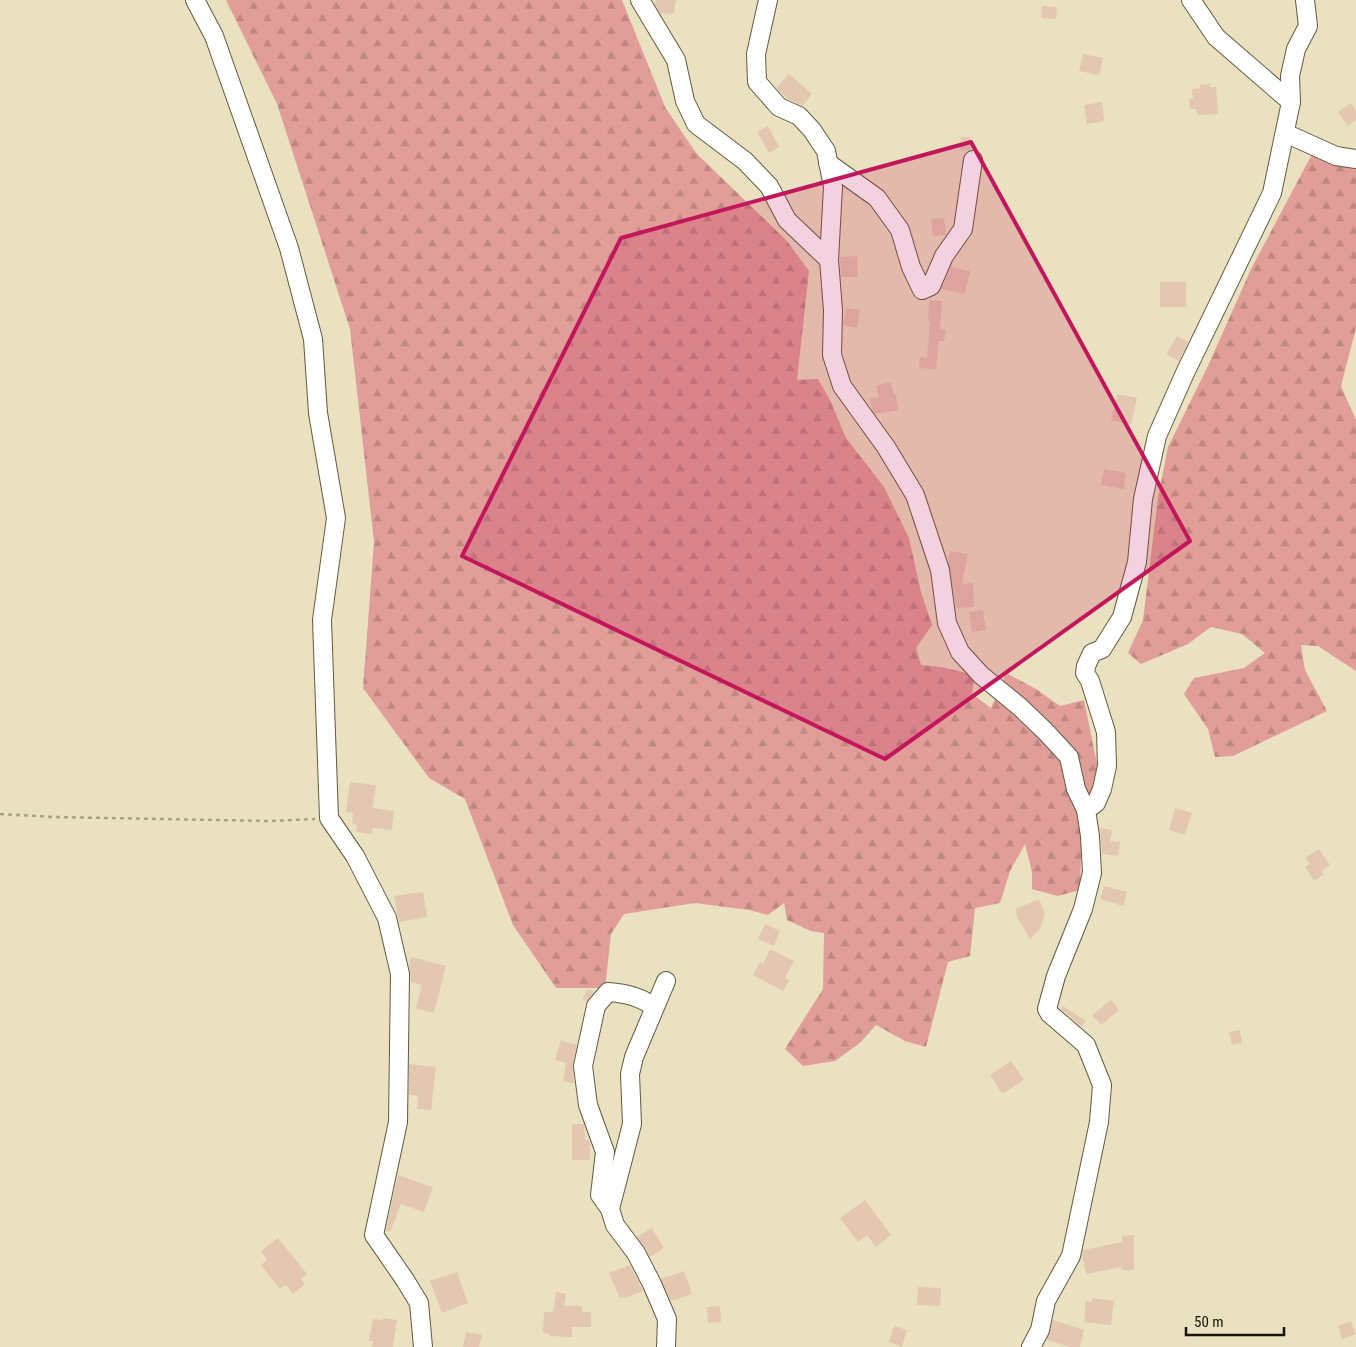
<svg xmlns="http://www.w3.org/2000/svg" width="1356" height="1347" font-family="'Roboto Condensed',sans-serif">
	<defs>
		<pattern id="forest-firs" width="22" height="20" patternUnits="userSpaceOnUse" patternTransform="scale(1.25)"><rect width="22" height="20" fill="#e19e98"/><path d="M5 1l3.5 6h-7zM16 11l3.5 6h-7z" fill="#c08782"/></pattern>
	</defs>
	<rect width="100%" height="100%" fill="#eae1c0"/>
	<g fill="url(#forest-firs)">
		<path d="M 226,0 L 622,0 L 665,107 L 696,153 L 787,241 L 809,271 L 797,380 L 818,379 L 830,400 L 846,438 L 884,487 L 909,538 L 921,592 L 932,625 L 916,648 L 921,665 L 941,667 L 975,675 L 972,694 L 991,708 L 1006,673 L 1036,689 L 1060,706 L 1084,700 L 1099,774 L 1082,820 L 1080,890 L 1058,896 L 1032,889 L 1032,872 L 1025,844 L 1010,871 L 1000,903 L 975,908 L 970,956 L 948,962 L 926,1047 L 905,1041 L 876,1025 L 860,1043 L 835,1061 L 803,1066 L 785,1049 L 823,989 L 824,933 L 811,931 L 787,920 L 784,903 L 768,915 L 749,910 L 695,903 L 624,914 L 611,934 L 605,988 L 556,988 L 513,925 L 465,799 L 429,778 L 363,688 L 374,542 L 350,329 L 277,104 Z"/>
		<path d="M 1311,156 L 1356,163 L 1356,328 L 1341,386 L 1356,420 L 1356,671 L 1318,646 L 1301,645 L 1305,670 L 1327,711 L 1233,756 L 1215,757 L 1208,729 L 1184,694 L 1194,678 L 1244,668 L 1265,653 L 1242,634 L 1211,627 L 1188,644 L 1141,664 L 1128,653 L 1143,620 L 1158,498 L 1168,447 L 1207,368 L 1251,269 Z"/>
	</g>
	<g fill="#e4c7b1">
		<path d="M 656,0 L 676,0 L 674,14 L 660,13 L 655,5 Z"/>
		<path d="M 1042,6 L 1057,7 L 1056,19 L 1041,18 Z"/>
		<path d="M 1083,54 L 1103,58 L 1099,75 L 1079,71 Z"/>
		<path d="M 789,74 L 812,94 L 802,106 L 788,99 L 776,88 Z"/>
		<path d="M 1210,84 L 1210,87 L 1216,87 L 1218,114 L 1197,115 L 1196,109 L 1190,109 L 1189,99 L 1193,99 L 1192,89 L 1200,88 L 1200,85 Z"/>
		<path d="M 1102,102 L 1104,121 L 1087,124 L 1084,105 Z"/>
		<path d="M 1351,103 L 1356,110 L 1356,120 L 1348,126 L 1338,112 Z"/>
		<path d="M 768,126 L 779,147 L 769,153 L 757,132 Z"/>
		<path d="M 961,137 L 970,137 L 970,150 L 960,150 Z"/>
		<path d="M 944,218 L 946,235 L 933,236 L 931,219 Z"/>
		<path d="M 857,256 L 858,277 L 841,277 L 840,257 Z"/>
		<path d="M 951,267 L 970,271 L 965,294 L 941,289 Z"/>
		<rect x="1160" y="282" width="26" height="25"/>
		<path d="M 929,300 L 942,301 L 940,329 L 946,330 L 944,341 L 939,341 L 936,369 L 919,368 L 920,357 L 927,358 L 930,321 L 928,321 Z"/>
		<path d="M 846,308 L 860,310 L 857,328 L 843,325 Z"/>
		<path d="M 1177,336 L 1188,342 L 1179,361 L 1166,354 Z"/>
		<path d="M 891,382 L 894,395 L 896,394 L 898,410 L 875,414 L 872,409 L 870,399 L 879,397 L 876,386 Z"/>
		<path d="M 1117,394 L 1137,398 L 1131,425 L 1111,420 Z"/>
		<path d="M 1104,469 L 1126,473 L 1124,489 L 1101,485 Z"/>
		<path d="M 950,551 L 968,554 L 962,584 L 973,583 L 974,607 L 956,608 L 948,560 Z"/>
		<path d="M 983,610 L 986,630 L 972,632 L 969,612 Z"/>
		<path d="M 350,782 L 376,785 L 373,808 L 394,811 L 392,830 L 373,828 L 372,834 L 356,832 L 357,825 L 352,824 L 353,813 L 346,812 Z"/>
		<path d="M 1175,808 L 1192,813 L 1185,835 L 1169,830 Z"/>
		<path d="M 1100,828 L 1112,830 L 1110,841 L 1120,842 L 1118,856 L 1102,854 Z"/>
		<path d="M 1319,849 L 1330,865 L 1321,871 L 1324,874 L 1314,881 L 1305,867 L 1310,864 L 1305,858 Z"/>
		<path d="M 1104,886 L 1127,892 L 1123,906 L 1100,899 Z"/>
		<path d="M 423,892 L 427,917 L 399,922 L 394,896 Z"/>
		<path d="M 1039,899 L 1045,914 L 1040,929 L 1030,939 L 1017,917 L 1016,909 Z"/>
		<path d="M 765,924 L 780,931 L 774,946 L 758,939 Z"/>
		<path d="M 770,949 L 794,961 L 785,978 L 789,980 L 783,991 L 753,975 L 760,962 L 763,964 Z"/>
		<path d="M 411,957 L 446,966 L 434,1013 L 416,1008 L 422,985 L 411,982 L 409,964 Z"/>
		<path d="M 588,989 L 594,992 L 587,1001 L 582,999 Z"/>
		<path d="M 1111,1000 L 1119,1010 L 1101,1025 L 1092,1015 Z"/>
		<path d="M 1063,1006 L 1086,1021 L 1082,1027 L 1061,1009 Z"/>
		<path d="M 1240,1030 L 1242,1043 L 1232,1045 L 1229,1032 Z"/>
		<path d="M 561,1040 L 577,1045 L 573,1064 L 574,1083 L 563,1081 L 566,1063 L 555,1060 Z"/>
		<path d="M 1011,1061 L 1024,1080 L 1002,1094 L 990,1075 Z"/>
		<path d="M 409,1064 L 436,1067 L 431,1110 L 417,1109 L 418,1096 L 409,1095 Z"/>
		<path d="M 572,1124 L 584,1124 L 585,1140 L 589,1140 L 590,1142 L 590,1160 L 572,1160 Z"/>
		<path d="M 398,1175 L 433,1187 L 424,1212 L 401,1204 L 390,1232 L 386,1230 Z"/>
		<path d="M 865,1200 L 891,1235 L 876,1247 L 867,1235 L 858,1242 L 840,1218 Z"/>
		<path d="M 652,1228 L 664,1248 L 650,1257 L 637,1237 Z"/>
		<path d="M 1134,1235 L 1134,1270 L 1122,1270 L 1122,1267 L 1086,1274 L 1082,1255 L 1083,1250 L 1122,1242 L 1122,1236 Z"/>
		<path d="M 278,1238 L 307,1274 L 301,1279 L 305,1284 L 293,1294 L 286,1285 L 280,1289 L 261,1265 L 267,1260 L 261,1251 Z"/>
		<path d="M 630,1265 L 643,1291 L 625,1298 L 625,1296 L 620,1298 L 609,1273 Z"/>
		<path d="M 684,1271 L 692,1294 L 671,1301 L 661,1279 Z"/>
		<path d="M 457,1272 L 468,1303 L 442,1313 L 430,1281 Z"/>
		<path d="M 918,1287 L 941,1288 L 940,1306 L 917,1305 Z"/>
		<path d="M 556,1292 L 566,1294 L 564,1306 L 582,1306 L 582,1312 L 591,1312 L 591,1327 L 572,1327 L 572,1337 L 550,1336 L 550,1334 L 543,1333 L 544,1312 L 553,1312 Z"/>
		<path d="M 1092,1298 L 1114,1301 L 1111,1325 L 1084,1322 L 1086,1301 L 1092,1302 Z"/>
		<path d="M 720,1306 L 721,1322 L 708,1323 L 707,1307 Z"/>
		<path d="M 383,1318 L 397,1320 L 393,1347 L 372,1347 L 373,1341 L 369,1341 L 373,1319 L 383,1320 Z"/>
		<path d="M 1053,1320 L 1084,1330 L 1080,1347 L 1070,1347 L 1047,1340 Z"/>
		<path d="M 1351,1321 L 1356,1334 L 1342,1339 L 1338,1326 Z"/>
		<path d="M 894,1326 L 907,1330 L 902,1347 L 889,1342 Z"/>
		<path d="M 466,1332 L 482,1335 L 479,1347 L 463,1347 Z"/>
	</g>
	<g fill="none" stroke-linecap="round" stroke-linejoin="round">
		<defs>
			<g id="minor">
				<path d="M 195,0 L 214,36 L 289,248 L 313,339 L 318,413 L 336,518 L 322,620 L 329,818 L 355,856 L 387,918 L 400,974 L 398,1122 L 374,1235 L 405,1280 L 419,1303 L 423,1347"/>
				<path d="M 640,0 L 676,60 L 685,101 L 696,124 L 745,161 L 769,186 L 787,220 L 829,260 L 833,310 L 832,355 L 842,386 L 886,447 L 915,495 L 940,570 L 947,623 L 960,652 L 981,675 L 1020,707 L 1046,732 L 1069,757 L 1076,789 L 1086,810 L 1090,836 L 1092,873 L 1083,909 L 1056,976 L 1047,1009 L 1050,1014 L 1086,1045 L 1102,1085 L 1099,1122 L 1071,1256 L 1046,1301 L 1040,1330 L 1031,1347"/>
				<path d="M 768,0 L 756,54 L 757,82 L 779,107 L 799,116 L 812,130 L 826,151 L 833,187 L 829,260"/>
				<path d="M 1191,0 L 1216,37 L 1291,102"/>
				<path d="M 1285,133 L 1336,156 L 1356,159"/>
				<path d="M 828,163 L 877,198 L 900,230 L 911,267 L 922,290 L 931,286 L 944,256 L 963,229 L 973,160"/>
				<path d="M 1086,810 L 1096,803 L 1102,789 L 1107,766 L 1106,732 L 1090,681 L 1085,673 L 1086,666 L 1092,653 L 1102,649 L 1122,617 L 1137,562 L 1143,499 L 1157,436 L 1185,373 L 1272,193 L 1291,102 L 1290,76 L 1296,49 L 1308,26 L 1305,0"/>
				<path d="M 610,1209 L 600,1195 L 605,1152 L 588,1105 L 583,1066 L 596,1006 L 608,992 C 624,993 641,997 654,1007"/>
				<path d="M 666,1347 L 667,1319 L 652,1284 L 636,1253 L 615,1225 L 610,1209 L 632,1124 L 630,1074 L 634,1057 L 666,981"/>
			</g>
		</defs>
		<use href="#minor" stroke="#635a3e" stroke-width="20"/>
		<path stroke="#a9a187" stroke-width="2.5" stroke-dasharray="4 4" stroke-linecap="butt" d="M 0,814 L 54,817 L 270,821 L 315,819"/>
		<use href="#minor" stroke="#fff" stroke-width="18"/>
	</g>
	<path fill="#c2185b" fill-opacity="0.2" stroke="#c2185b" stroke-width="4" stroke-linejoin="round" d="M 971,142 L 1190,541 L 885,759 L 462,556 L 621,238 Z"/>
	<path d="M1186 1327v8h98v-8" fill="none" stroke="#161308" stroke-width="2.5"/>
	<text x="1194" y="1327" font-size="15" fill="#161308" stroke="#eae1c0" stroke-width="4" paint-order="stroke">50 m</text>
</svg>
